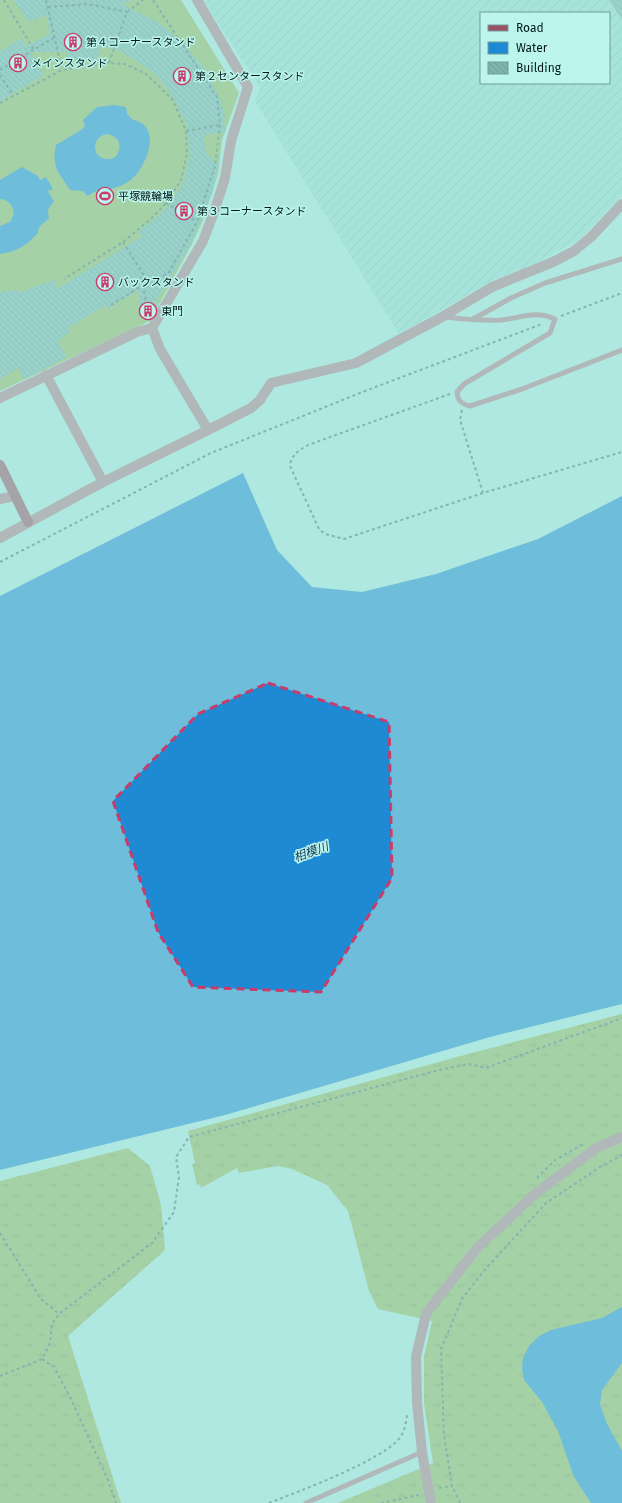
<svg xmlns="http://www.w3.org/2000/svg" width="622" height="1503" font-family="'Fira Sans','Noto Sans JP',sans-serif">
	<defs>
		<pattern id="industrial-furrows" width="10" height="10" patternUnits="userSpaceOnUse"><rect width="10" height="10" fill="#99ddd4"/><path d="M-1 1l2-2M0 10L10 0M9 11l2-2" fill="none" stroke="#82bdb5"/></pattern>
		<pattern id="grass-tufts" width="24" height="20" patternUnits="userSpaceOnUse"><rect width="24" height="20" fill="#99b761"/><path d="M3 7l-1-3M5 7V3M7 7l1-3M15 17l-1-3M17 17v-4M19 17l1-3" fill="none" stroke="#7b944f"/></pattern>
		<pattern id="building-back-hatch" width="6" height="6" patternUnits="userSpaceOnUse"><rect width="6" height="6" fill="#7db5ad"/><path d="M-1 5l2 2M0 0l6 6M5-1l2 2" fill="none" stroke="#6a9b94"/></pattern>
	</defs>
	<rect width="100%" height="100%" fill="#aee8e0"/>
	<path fill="url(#industrial-furrows)" fill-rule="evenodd" d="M 203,0 L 622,0 L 622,196 L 579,240 L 532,265 L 493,280 L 399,334 L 255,101 L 260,88 ZM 481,13 L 609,13 L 609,83 L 481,83 Z"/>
	<g fill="url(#grass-tufts)">
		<path d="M 622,1014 L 622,1503 L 338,1503 L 433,1463 L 424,1403 L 424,1357 L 432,1321 L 378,1309 L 369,1291 L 348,1211 L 327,1185 L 292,1169 L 278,1166 L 239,1173 L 237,1168 L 201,1188 L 200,1184 L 197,1185 L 192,1164 L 195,1163 L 188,1131 L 468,1054 Z"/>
		<path d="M 128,1148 L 150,1166 L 161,1205 L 165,1250 L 68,1336 L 121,1503 L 0,1503 L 0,1181 Z"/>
	</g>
	<path fill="#99b761" d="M 0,0 L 181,0 L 239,93 L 222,140 L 218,174 L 204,218 L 191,246 L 150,321 L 0,391 Z"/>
	<g fill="#1e8ad4" fill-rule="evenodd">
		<path d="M 115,105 L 126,107 L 127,114 L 133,120 C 162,125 148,165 132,179 C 125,185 117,187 107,190 L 104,187 L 87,196 L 83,191 L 70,190 C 59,173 51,166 56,145 L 81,130 L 85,126 L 83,120 L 97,107 ZM 107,134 C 120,136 124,149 114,158 C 94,165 87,138 107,134 Z"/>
		<path d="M 22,167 L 38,176 L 40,180 L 46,177 L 53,189 L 48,191 L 54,202 C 48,207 47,211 49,218 C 44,224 38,225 38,233 C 27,245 17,252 0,254 L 0,226 L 10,222 L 14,214 C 13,205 9,200 0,199 L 0,180 Z"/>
		<path d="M 243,473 L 277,550 L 312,587 L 362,592 L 436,574 L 538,539 L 622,496 L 622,1004 L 490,1037 L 225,1115 L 0,1170 L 0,596 Z"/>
		<path d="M 622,1307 L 622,1363 L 602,1390 L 600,1404 L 607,1424 L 622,1451 L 622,1503 L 591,1503 L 574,1477 L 558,1431 L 542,1402 L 524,1380 L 522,1369 L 523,1358 L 529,1346 L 539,1336 L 551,1330 L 602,1318 Z"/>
	</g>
	<g fill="url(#building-back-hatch)">
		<path d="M 13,0 L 132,0 L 123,5 L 159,23 L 180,40 L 203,66 L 219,97 L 226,118 L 223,119 L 226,132 L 204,135 L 207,156 L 211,156 L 211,161 L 219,162 L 213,191 L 191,244 L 154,304 L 159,303 L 151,316 L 142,317 L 138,290 L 108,309 L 106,305 L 68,328 L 70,332 L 57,341 L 67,357 L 24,379 L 18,368 L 0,379 L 0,292 L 15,290 L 20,292 L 54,280 L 57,289 L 142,236 L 139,231 L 156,218 L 170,204 L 184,182 L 190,154 L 187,125 L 176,102 L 164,84 L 148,68 L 116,49 L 101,46 L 97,61 L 67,58 L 68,52 L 30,52 L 44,75 L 0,101 L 0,51 L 21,38 L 26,46 L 49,35 L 48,16 L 28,21 Z"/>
		<path d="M 609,0 L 622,0 L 622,19 Z"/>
	</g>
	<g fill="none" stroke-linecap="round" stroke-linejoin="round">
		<g stroke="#517873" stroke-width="2" stroke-dasharray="3 3" stroke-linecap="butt">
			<path d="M 4,0 L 34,50"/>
			<path d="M 46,0 L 62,70"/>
			<path d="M 48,7 L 88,4 L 127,12"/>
			<path d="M 109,63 L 127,12 L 143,0"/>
			<path d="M 0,70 L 55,37"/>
			<path d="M 0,75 L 13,95"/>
			<path d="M 0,103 L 62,70 L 109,63 L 125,64 L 146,74 L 173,100 L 186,131 L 187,154 L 181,180 L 166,203 L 154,216 L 123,242 L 64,279"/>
			<path d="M 186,131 L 220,125"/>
			<path d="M 166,203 L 197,222"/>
			<path d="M 123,242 L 148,282"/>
			<path d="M 143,285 L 148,315"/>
			<path d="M 111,305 L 148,282 L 168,274 L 197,222 L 215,166 L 220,125 L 217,97 L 153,0"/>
			<path d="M 561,316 L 622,293"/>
			<path d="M 450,394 L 308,445 C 298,451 291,455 290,466 L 319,529 L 325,534 L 344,539 L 483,493 L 622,452"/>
			<path d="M 462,410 L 460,420 L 483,493"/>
			<path d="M 0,562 L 211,453 L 365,391 L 542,324"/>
			<path d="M 537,1178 L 554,1161 L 583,1144"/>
			<path d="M 0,1233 L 41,1299 L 59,1314"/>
			<path d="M 42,1359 L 54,1367 L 71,1399 L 108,1480 L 116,1503"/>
			<path d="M 0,1376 L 42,1359 L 50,1343 L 52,1324 L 59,1314 L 152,1243 L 174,1212 L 179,1177 L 176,1157 L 189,1137 L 439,1070 L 469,1064 L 486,1068 L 622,1018"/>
			<path d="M 439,1488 L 452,1486"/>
			<path d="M 269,1503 C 297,1492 387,1459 401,1436 C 405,1430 406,1422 407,1415"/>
			<path d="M 381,1503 L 419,1495"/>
			<path d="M 460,1503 L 452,1486 L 444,1435 L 441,1349 L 462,1299 L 482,1273 L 546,1203 L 600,1167 L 622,1155"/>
		</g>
		<g stroke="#b27f8a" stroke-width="5">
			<path d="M 445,317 C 463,319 482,321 501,320 C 521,318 535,310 555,319 L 550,333 L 464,384 L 457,392 C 458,401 461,404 470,406 L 522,389 L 622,350"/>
			<path d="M 473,319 L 511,298 L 545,283 L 622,259"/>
			<path d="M 306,1503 L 422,1452"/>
		</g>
		<g stroke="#b27f8a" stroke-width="10">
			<path d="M 46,375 L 103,482"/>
			<path d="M 0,398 L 137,332 L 152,328"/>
			<path d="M 208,430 L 251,408 L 260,400 L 271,383 L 356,363 L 442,317 L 492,287 L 553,262 L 574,251 L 591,237 L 622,204"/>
			<path d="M 0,499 L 15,496"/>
			<path d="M 0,538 L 103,482 L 208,430 L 160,349 L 152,328 L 203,241 L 214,212 L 225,178 L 231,141 L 248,87 L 197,0"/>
			<path d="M 431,1503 L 422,1452 L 417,1402 L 416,1357 L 426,1314 L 476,1249 L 535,1194 L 596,1148 L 622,1137"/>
		</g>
		<path stroke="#9a5163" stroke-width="10" d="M 0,465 L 28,522"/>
	</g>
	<path d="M0 0H622V1503H0ZM 268,683 L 389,722 L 392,878 L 321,992 L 193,987 L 158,932 L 113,801 L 198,714 Z" fill="#aee8e0" fill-opacity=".55" fill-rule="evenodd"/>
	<path fill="none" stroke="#c93c6a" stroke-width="3" stroke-dasharray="8 5" stroke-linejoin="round" d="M 268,683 L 389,722 L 392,878 L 321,992 L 193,987 L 158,932 L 113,801 L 198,714 Z"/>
	<defs>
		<symbol id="building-ring" viewBox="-11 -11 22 22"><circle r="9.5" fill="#bbf5ed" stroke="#c93c6a" stroke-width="1.5"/><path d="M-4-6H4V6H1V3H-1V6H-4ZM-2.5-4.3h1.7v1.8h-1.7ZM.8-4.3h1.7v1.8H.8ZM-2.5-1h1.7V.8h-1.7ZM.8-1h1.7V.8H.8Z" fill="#c93c6a"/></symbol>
		<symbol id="stadium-ring" viewBox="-11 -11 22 22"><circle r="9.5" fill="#bbf5ed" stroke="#c93c6a" stroke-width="1.5"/><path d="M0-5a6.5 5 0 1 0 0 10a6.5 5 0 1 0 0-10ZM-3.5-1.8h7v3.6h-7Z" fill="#c93c6a"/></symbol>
	</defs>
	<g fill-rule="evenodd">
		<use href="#building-ring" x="63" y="32" width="20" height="20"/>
		<use href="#building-ring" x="8" y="53" width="20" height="20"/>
		<use href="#building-ring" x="172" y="66" width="20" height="20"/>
		<use href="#stadium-ring" x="95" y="186" width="20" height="20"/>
		<use href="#building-ring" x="174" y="201" width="20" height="20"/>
		<use href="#building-ring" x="95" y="272" width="20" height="20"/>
		<use href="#building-ring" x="138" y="301" width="20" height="20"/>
	</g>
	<g text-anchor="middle" stroke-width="3" stroke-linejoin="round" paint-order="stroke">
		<g font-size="11" fill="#031a17" stroke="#bbf5ed" text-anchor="start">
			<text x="86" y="46">第４コーナースタンド</text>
			<text x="31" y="67">メインスタンド</text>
			<text x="195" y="80">第２センタースタンド</text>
			<text x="118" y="200">平塚競輪場</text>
			<text x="197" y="215">第３コーナースタンド</text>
			<text x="118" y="286">バックスタンド</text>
			<text x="161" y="315">東門</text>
		</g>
		<g font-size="12" font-style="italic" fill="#194160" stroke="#bbf5ed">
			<text transform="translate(311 852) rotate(-20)" y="4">相模川</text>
		</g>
	</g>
	<rect x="480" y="12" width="130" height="72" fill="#bbf5ed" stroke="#719d97"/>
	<rect x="488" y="25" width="20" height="6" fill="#9a5163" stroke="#719d97"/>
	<text x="516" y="32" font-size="12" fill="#031a17">Road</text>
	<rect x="488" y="42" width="20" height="12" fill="#1e8ad4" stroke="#719d97"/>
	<text x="516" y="52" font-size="12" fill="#031a17">Water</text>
	<rect x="488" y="62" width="20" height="12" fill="url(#building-back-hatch)" stroke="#719d97"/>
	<text x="516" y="72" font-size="12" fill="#031a17">Building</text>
</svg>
